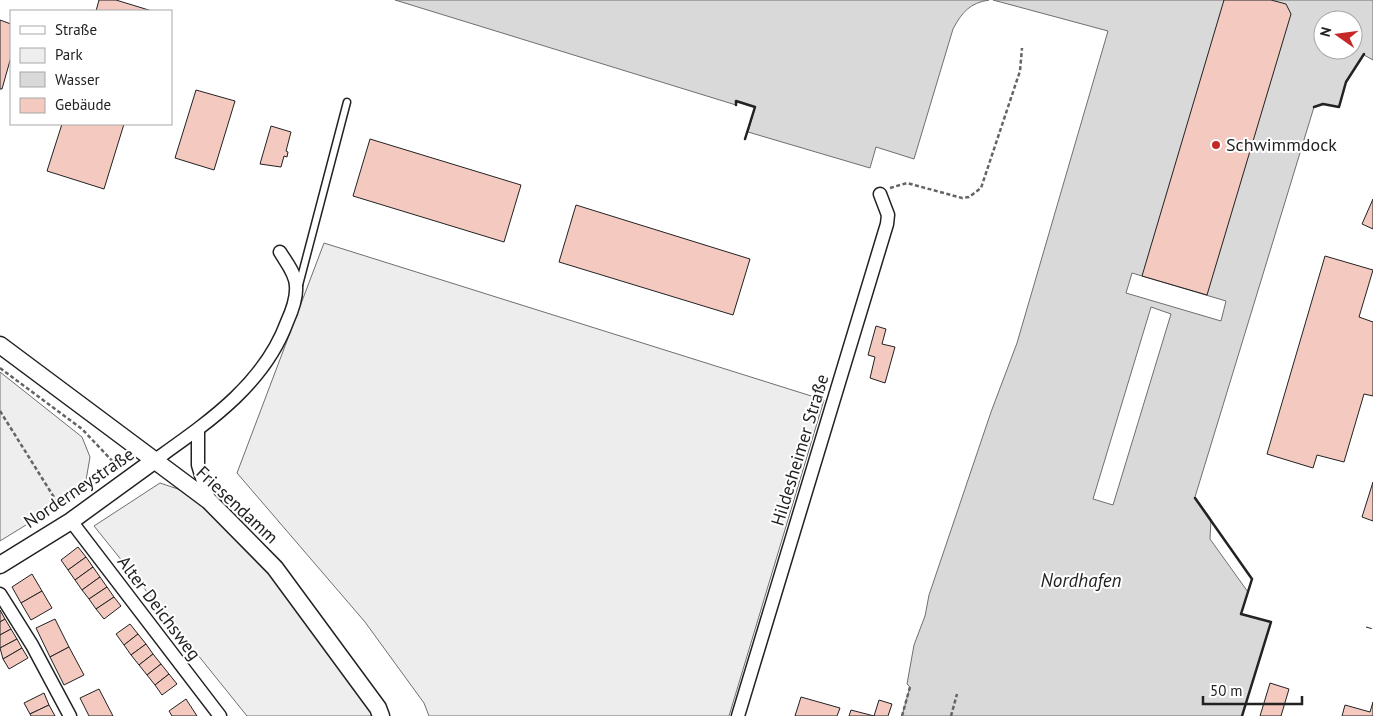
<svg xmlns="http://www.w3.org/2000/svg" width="1373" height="716" font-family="'PT Sans',sans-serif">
	<rect width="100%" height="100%" fill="#fff"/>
	<g fill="#eee" stroke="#6f6f6f">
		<path d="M 0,372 L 82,437 L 90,457 L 85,486 L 65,501 L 0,541 Z"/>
		<path d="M 160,483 L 190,493 L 274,569 L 378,716 L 247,716 L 94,526 Z"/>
	</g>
	<path fill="#ededed" stroke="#6f6f6f" d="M 324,243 L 824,400 L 729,716 L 429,716 L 424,703 L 365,622 L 237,473 Z"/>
	<g fill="#d9d9d9" stroke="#6f6f6f" fill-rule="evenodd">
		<path d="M 395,0 L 989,0 C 970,3 962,12 953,29 L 914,159 L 876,147 L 870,168 L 748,132 L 755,107 L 737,101 L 736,105 Z"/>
		<path d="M 993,0 L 1373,0 L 1373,60 L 1364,55 L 1346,82 L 1339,107 L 1323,104 L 1314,107 L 1195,497 L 1211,519 L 1210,539 L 1248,592 L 1241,614 L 1271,622 L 1242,716 L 902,716 L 910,687 L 907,684 L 914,645 L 925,616 L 929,595 L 991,412 L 1017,343 L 1108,31 ZM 1323,20 L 1353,20 L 1353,50 L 1323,50 Z"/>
	</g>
	<g fill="#fff" stroke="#6f6f6f">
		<path d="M 1132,273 L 1226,301 L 1221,321 L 1126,293 Z"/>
		<path d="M 1151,307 L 1171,314 L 1113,505 L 1093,499 Z"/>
	</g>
	<g fill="#f3c9c0" stroke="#222">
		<path d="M 99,0 L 116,0 L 152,11 L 96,11 Z"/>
		<path d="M 1224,0 L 1271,0 L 1286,4 L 1291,14 L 1207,295 L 1142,276 Z"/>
		<path d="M 0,20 L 11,24 L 11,57 L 2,89 L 0,89 Z"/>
		<path d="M 196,90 L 235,101 L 214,170 L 175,158 Z"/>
		<path d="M 62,124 L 124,124 L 104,189 L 47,171 Z"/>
		<path d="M 271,126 L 291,132 L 286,151 L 288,152 L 287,157 L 284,156 L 281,167 L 260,164 Z"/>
		<path d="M 370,139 L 521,185 L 504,242 L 353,196 Z"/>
		<path d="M 1373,199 L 1373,229 L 1362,224 Z"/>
		<path d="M 576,205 L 750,259 L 733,315 L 559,262 Z"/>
		<path d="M 1325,256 L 1373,270 L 1359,317 L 1373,322 L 1373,396 L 1364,394 L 1344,462 L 1317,455 L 1313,468 L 1267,454 Z"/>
		<path d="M 876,326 L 886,329 L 882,344 L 895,347 L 885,383 L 870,378 L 875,357 L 868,355 Z"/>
		<path d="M 1373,482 L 1373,521 L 1362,517 Z"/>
		<path d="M 78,547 L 86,557 L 68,570 L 61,560 Z"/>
		<path d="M 86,557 L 93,567 L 75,580 L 68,570 Z"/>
		<path d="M 93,567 L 100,577 L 82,590 L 75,580 Z"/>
		<path d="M 32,574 L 42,591 L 21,603 L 12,587 Z"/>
		<path d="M 100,577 L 107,587 L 89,599 L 82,590 Z"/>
		<path d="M 107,587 L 114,597 L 96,609 L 89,599 Z"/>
		<path d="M 42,591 L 52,608 L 31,620 L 21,603 Z"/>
		<path d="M 114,597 L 121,606 L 104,619 L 96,609 Z"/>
		<path d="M 0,610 L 5,619 L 0,622 Z"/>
		<path d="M 5,619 L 11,629 L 0,635 L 0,622 Z"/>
		<path d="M 55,619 L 69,647 L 50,657 L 36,628 Z"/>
		<path d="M 130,624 L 138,634 L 124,645 L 116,634 Z"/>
		<path d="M 11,629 L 17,639 L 0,648 L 0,635 Z"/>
		<path d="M 138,634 L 146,644 L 131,655 L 124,645 Z"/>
		<path d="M 17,639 L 22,648 L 3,659 L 0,648 Z"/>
		<path d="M 146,644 L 153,654 L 139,665 L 131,655 Z"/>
		<path d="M 69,647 L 84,675 L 64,685 L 50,657 Z"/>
		<path d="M 22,648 L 28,658 L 9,669 L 3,659 Z"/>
		<path d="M 153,654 L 161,664 L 147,675 L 139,665 Z"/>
		<path d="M 161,664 L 169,674 L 155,685 L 147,675 Z"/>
		<path d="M 169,674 L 177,684 L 162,695 L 155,685 Z"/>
		<path d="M 1270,683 L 1289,689 L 1281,716 L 1260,716 Z"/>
		<path d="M 99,689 L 113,716 L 89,716 L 80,698 Z"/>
		<path d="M 44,693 L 49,705 L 30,714 L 24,703 Z"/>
		<path d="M 801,697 L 840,708 L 837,716 L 795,716 Z"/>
		<path d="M 186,699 L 197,716 L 172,716 L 169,711 Z"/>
		<path d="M 879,700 L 892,704 L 888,716 L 849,716 L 851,710 L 874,716 Z"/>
		<path d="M 1373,702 L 1373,716 L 1342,716 L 1345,705 L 1370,712 Z"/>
		<path d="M 49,705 L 55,716 L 31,716 L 30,714 Z"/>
	</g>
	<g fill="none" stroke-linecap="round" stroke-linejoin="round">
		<defs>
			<path id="lane" d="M 299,285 L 347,102"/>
			<g id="street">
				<path d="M 198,430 L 198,465 L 209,501"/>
				<path d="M 155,460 C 207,423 264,385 287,322 C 292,311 297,298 296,286 C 296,274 286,262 280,252"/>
				<path d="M 71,521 L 220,716"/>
				<path d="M 0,594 L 32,645 L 70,716"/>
				<path d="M 738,716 L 887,224 L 888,215 L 880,194"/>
			</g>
			<g id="secondary">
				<path d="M 0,345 L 209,501 L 275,568 L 378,708 L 381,716"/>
				<path d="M 0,565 L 71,521 L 155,460"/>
			</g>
		</defs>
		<use href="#lane" stroke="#222" stroke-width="9"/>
		<use href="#street" stroke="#222" stroke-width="15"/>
		<use href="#secondary" stroke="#222" stroke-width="19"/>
		<g stroke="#646464" stroke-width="2.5" stroke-dasharray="4 2.5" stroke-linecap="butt">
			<path d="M 890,188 L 907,183 L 962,198 L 969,197 L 981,188 L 1020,71 L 1022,48"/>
			<path d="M 0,368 L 82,429 L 119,468"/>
			<path d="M 0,411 L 62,510"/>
			<path d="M 902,716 L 910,687"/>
			<path d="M 951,716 L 957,694"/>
		</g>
		<use href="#lane" stroke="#fff" stroke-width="6"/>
		<use href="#street" stroke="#fff" stroke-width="12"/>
		<use href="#secondary" stroke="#fff" stroke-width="16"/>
		<path stroke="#222" stroke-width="1" stroke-dasharray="6 2.5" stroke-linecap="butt" d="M 1366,627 L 1373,629"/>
		<g stroke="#222" stroke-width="2.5">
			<path d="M 736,105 L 736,101 L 755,107 L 745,139"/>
			<path d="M 1314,107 L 1323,104 L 1339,107 L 1346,82 L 1364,54"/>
			<path d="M 1195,498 L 1252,579 L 1241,614 L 1271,622 L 1242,716"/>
		</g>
	</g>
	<circle fill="#c62828" stroke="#fff" stroke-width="2" cx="1216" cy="145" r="5"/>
	<g text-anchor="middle" stroke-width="4" stroke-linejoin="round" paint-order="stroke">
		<g font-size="18" fill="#222" stroke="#fff" text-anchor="start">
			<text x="1226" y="151">Schwimmdock</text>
		</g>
		<g font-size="18" fill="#222" stroke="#fff">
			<text transform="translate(800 450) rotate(-73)" y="6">Hildesheimer Straße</text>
			<text transform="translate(79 488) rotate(-34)" y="6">Norderneystraße</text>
			<text transform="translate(237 505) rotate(43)" y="6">Friesendamm</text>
			<text transform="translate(159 608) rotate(53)" y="6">Alter Deichsweg</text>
		</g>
		<g font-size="19" font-style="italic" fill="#222" stroke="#fff">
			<text x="1081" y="587">Nordhafen</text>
		</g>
	</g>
	<rect x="10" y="10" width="162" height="115" fill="#ffffff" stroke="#a7a7a7"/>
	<rect x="20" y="26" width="25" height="8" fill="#ffffff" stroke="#a7a7a7"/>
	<text x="55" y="35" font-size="15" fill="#222222">Straße</text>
	<rect x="20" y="48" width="25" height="15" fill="#eeeeee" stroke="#a7a7a7"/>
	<text x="55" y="60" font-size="15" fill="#222222">Park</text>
	<rect x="20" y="72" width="25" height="15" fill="#d9d9d9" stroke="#a7a7a7"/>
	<text x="55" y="85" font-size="15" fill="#222222">Wasser</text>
	<rect x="20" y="98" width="25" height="15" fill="#f3c9c0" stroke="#a7a7a7"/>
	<text x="55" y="110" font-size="15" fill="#222222">Gebäude</text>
	<g transform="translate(1338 35) rotate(284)"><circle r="24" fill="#ffffff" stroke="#a7a7a7"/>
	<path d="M0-4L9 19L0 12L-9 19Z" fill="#c62828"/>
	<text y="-8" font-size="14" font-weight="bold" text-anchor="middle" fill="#222222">N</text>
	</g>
	<path d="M1203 696v8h99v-8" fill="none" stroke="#222222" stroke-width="2.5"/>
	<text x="1210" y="696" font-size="15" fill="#222222" stroke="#ffffff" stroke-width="4" paint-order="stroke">50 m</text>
</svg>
